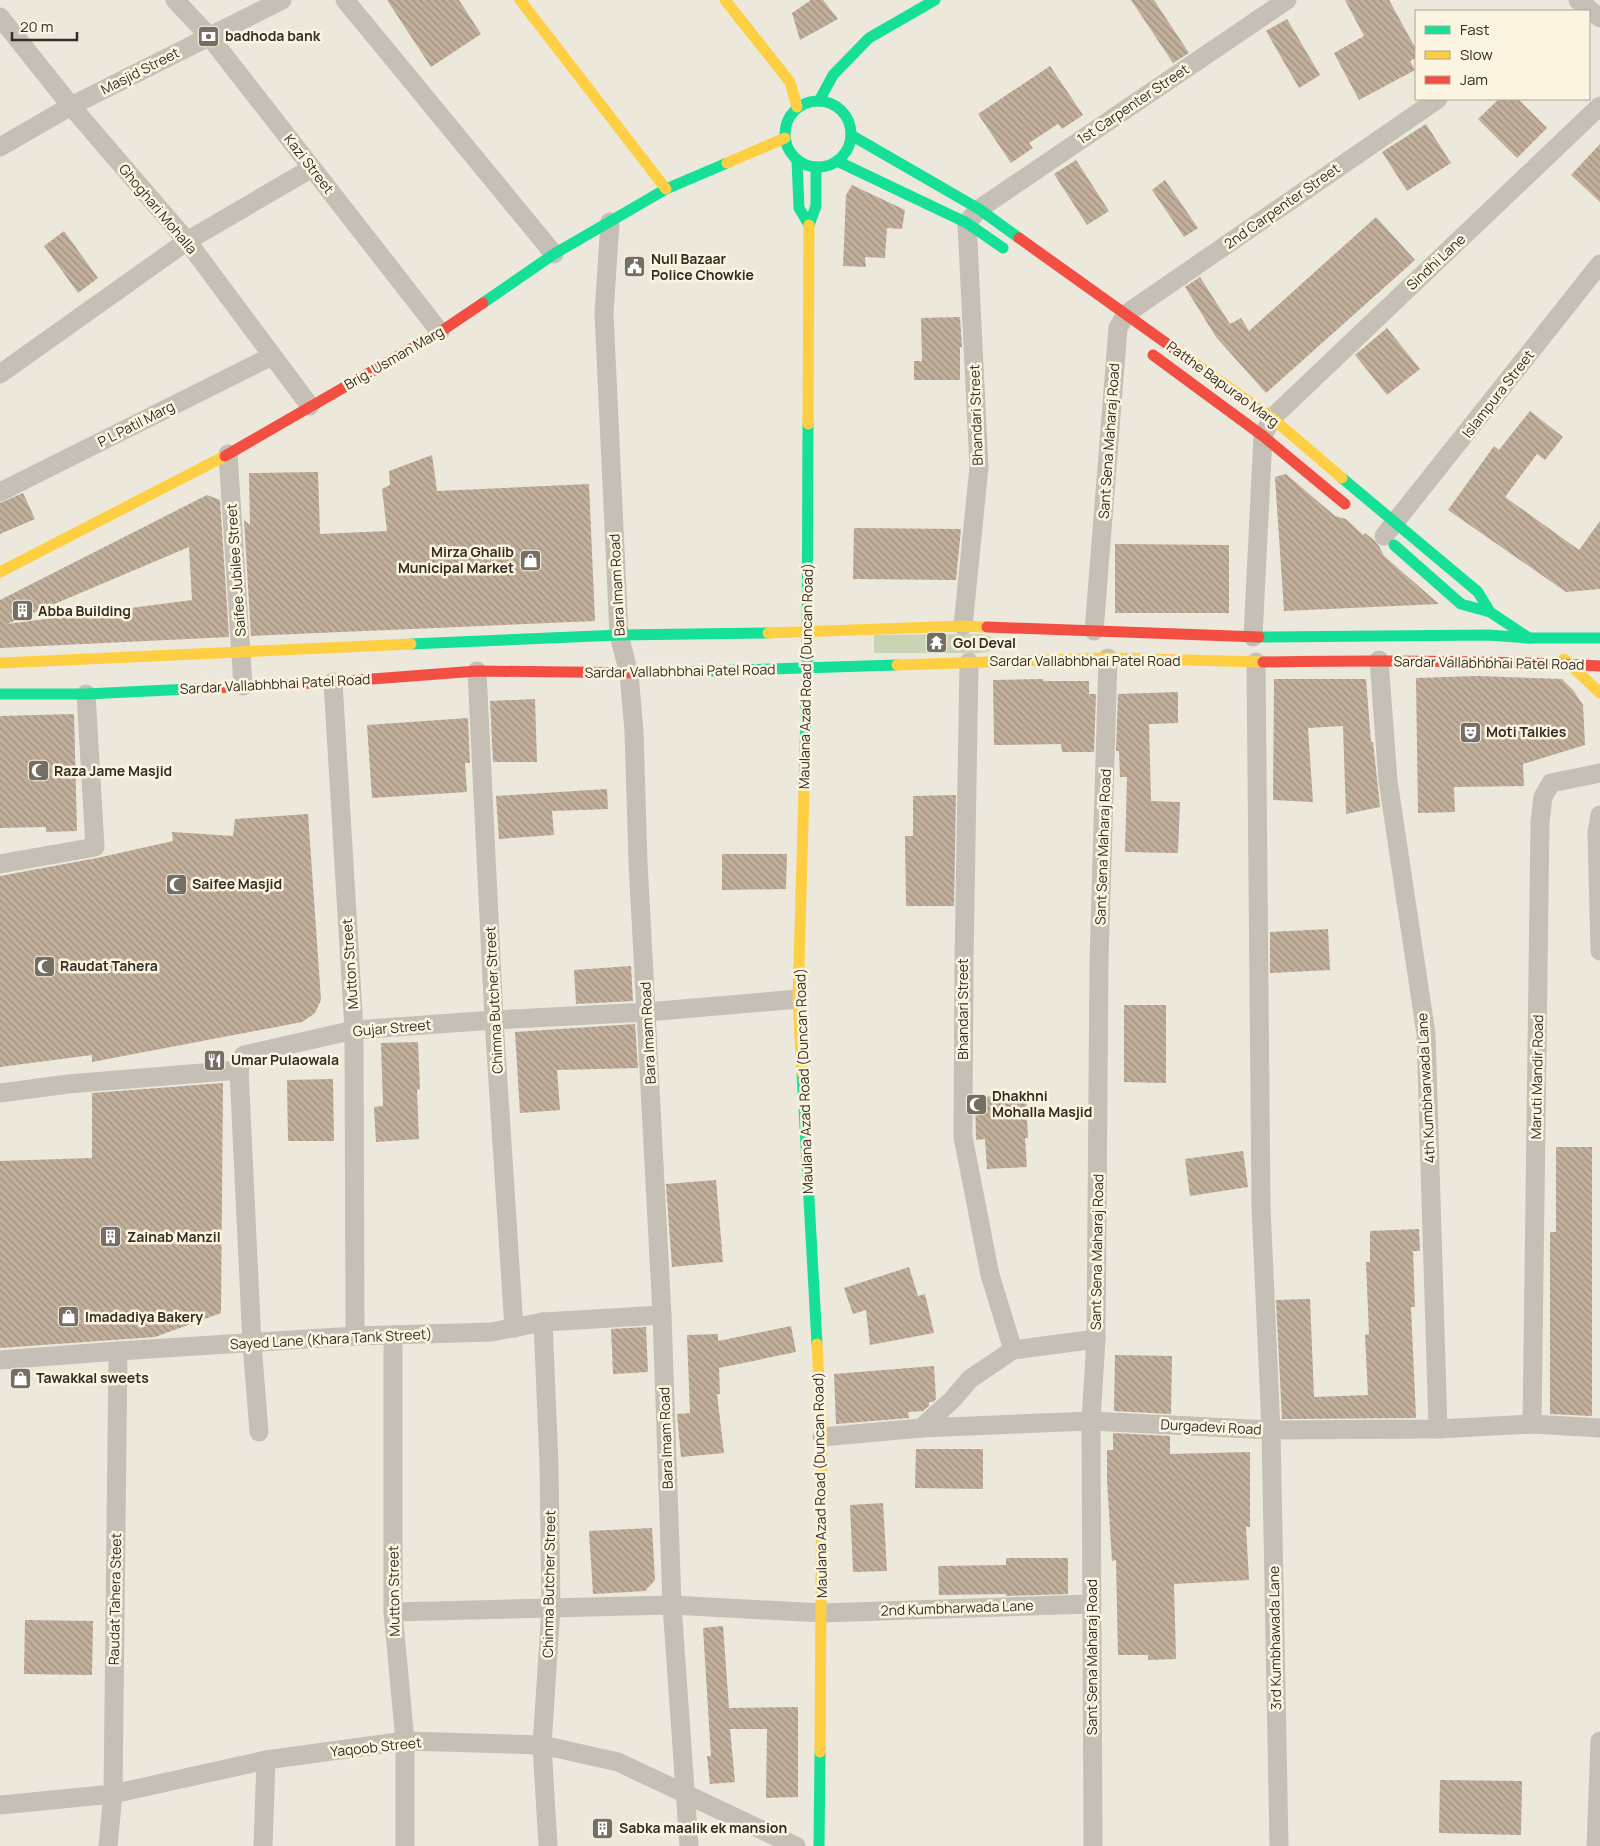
<svg xmlns="http://www.w3.org/2000/svg" width="1600" height="1846" font-family="Manrope,sans-serif">
	<defs>
		<pattern id="building-back-hatch" width="6" height="6" patternUnits="userSpaceOnUse" patternTransform="scale(1.25)"><rect width="6" height="6" fill="#c2af9c"/><path d="M-1 5l2 2M0 0l6 6M5-1l2 2" fill="none" stroke="#9e8f7f"/></pattern>
	</defs>
	<rect width="100%" height="100%" fill="#ece8dc"/>
	<path fill="#c8d4b4" d="M 981,634 L 1019,644 L 981,653 L 874,653 L 874,635 Z"/>
	<g fill="url(#building-back-hatch)" fill-rule="evenodd">
		<path d="M 387,0 L 459,0 L 481,34 L 431,67 Z"/>
		<path d="M 811,0 L 823,0 L 838,19 L 800,40 L 792,13 Z"/>
		<path d="M 1131,0 L 1154,0 L 1189,53 L 1173,63 Z"/>
		<path d="M 1345,0 L 1389,0 L 1416,49 L 1416,58 L 1410,61 L 1415,70 L 1359,100 L 1334,53 L 1364,36 Z"/>
		<path d="M 1287,19 L 1320,75 L 1299,88 L 1266,31 Z"/>
		<path d="M 1050,66 L 1083,115 L 1062,129 L 1058,124 L 1029,143 L 1033,148 L 1011,163 L 978,114 Z"/>
		<path d="M 1499,99 L 1518,99 L 1547,128 L 1517,158 L 1478,119 Z"/>
		<path d="M 1426,124 L 1451,163 L 1407,191 L 1382,152 Z"/>
		<path d="M 1600,144 L 1600,202 L 1571,175 Z"/>
		<path d="M 1076,160 L 1109,211 L 1087,225 L 1054,174 Z"/>
		<path d="M 1165,180 L 1198,228 L 1184,237 L 1152,190 Z"/>
		<path d="M 852,185 L 905,210 L 902,229 L 887,228 L 885,258 L 865,257 L 866,267 L 843,266 L 846,195 Z"/>
		<path d="M 1376,217 L 1415,260 L 1266,393 L 1216,337 L 1185,287 L 1200,277 L 1230,324 L 1241,318 L 1249,331 Z"/>
		<path d="M 64,231 L 98,278 L 78,293 L 44,246 Z"/>
		<path d="M 960,317 L 962,347 L 960,347 L 960,380 L 914,380 L 914,361 L 922,361 L 921,318 Z"/>
		<path d="M 1387,328 L 1420,369 L 1387,395 L 1355,355 Z"/>
		<path d="M 1530,411 L 1563,437 L 1545,460 L 1537,454 L 1505,497 L 1579,550 L 1600,521 L 1600,589 L 1566,592 L 1448,510 L 1494,446 L 1499,450 Z"/>
		<path d="M 432,455 L 437,491 L 589,484 L 595,621 L 251,636 L 244,520 L 250,525 L 249,473 L 318,472 L 320,534 L 387,531 L 382,489 L 390,485 L 389,471 Z"/>
		<path d="M 1286,474 L 1335,516 L 1346,519 L 1363,535 L 1365,533 L 1374,540 L 1379,546 L 1384,556 L 1439,604 L 1284,611 L 1275,477 Z"/>
		<path d="M 23,493 L 35,519 L 0,534 L 0,503 Z"/>
		<path d="M 207,495 L 220,500 L 229,637 L 0,648 L 0,600 ZM 189,547 L 192,600 L 7,624 Z"/>
		<path d="M 854,528 L 961,529 L 956,580 L 853,579 Z"/>
		<path d="M 1115,544 L 1229,545 L 1229,613 L 1115,613 Z"/>
		<path d="M 1477,676 L 1562,679 L 1573,690 L 1583,705 L 1585,745 L 1523,764 L 1524,786 L 1454,787 L 1455,812 L 1418,813 L 1416,678 Z"/>
		<path d="M 1043,679 L 1043,681 L 1089,681 L 1089,694 L 1096,694 L 1094,752 L 1062,752 L 1061,744 L 994,745 L 993,680 Z"/>
		<path d="M 1274,679 L 1366,679 L 1371,742 L 1373,742 L 1380,807 L 1346,814 L 1343,726 L 1308,728 L 1313,802 L 1273,800 Z"/>
		<path d="M 1178,692 L 1178,723 L 1149,724 L 1151,801 L 1180,802 L 1178,853 L 1125,852 L 1127,777 L 1120,777 L 1119,751 L 1116,751 L 1118,694 Z"/>
		<path d="M 535,699 L 537,762 L 493,762 L 490,701 Z"/>
		<path d="M 74,714 L 77,831 L 46,832 L 46,827 L 0,828 L 0,716 Z"/>
		<path d="M 468,718 L 470,763 L 465,763 L 467,792 L 372,798 L 367,725 Z"/>
		<path d="M 607,789 L 608,809 L 552,811 L 554,835 L 499,839 L 496,796 Z"/>
		<path d="M 956,795 L 954,906 L 906,906 L 905,836 L 913,836 L 913,796 Z"/>
		<path d="M 308,814 L 321,1000 L 315,1013 L 302,1022 L 92,1062 L 92,1055 L 0,1067 L 0,876 L 97,858 L 173,841 L 172,832 L 233,836 L 235,819 Z"/>
		<path d="M 722,854 L 787,854 L 786,889 L 722,890 Z"/>
		<path d="M 1328,929 L 1330,970 L 1270,973 L 1270,932 Z"/>
		<path d="M 631,966 L 633,1001 L 576,1004 L 574,970 Z"/>
		<path d="M 1124,1005 L 1166,1005 L 1166,1083 L 1124,1082 Z"/>
		<path d="M 635,1024 L 638,1068 L 557,1070 L 560,1110 L 520,1113 L 515,1032 Z"/>
		<path d="M 418,1042 L 420,1089 L 417,1090 L 419,1139 L 376,1142 L 374,1107 L 383,1106 L 381,1043 Z"/>
		<path d="M 333,1079 L 334,1141 L 288,1141 L 287,1080 Z"/>
		<path d="M 223,1083 L 221,1313 L 155,1337 L 0,1348 L 0,1161 L 92,1158 L 92,1093 Z"/>
		<path d="M 1026,1095 L 1028,1138 L 1025,1138 L 1027,1167 L 987,1169 L 985,1139 L 976,1140 L 975,1097 Z"/>
		<path d="M 1556,1147 L 1592,1147 L 1592,1416 L 1550,1414 L 1550,1232 L 1556,1232 Z"/>
		<path d="M 1243,1151 L 1248,1187 L 1190,1196 L 1185,1159 Z"/>
		<path d="M 716,1180 L 723,1262 L 672,1267 L 666,1184 Z"/>
		<path d="M 1419,1229 L 1420,1251 L 1413,1251 L 1415,1307 L 1411,1307 L 1416,1418 L 1282,1419 L 1276,1300 L 1310,1299 L 1314,1397 L 1368,1395 L 1365,1335 L 1369,1334 L 1366,1262 L 1370,1262 L 1370,1231 Z"/>
		<path d="M 909,1267 L 918,1296 L 925,1294 L 934,1333 L 870,1345 L 866,1310 L 853,1314 L 844,1288 Z"/>
		<path d="M 791,1326 L 796,1352 L 719,1368 L 720,1394 L 717,1394 L 724,1453 L 681,1457 L 677,1414 L 690,1413 L 687,1335 L 718,1334 L 718,1341 Z"/>
		<path d="M 646,1327 L 648,1372 L 613,1374 L 611,1329 Z"/>
		<path d="M 1115,1355 L 1172,1356 L 1171,1414 L 1114,1411 Z"/>
		<path d="M 934,1366 L 936,1399 L 933,1402 L 929,1402 L 929,1406 L 923,1411 L 908,1412 L 909,1418 L 836,1424 L 834,1374 Z"/>
		<path d="M 1113,1433 L 1170,1436 L 1170,1454 L 1250,1452 L 1250,1527 L 1246,1527 L 1249,1580 L 1174,1584 L 1176,1659 L 1148,1660 L 1148,1655 L 1118,1655 L 1116,1560 L 1112,1561 L 1107,1480 L 1107,1450 L 1113,1450 Z"/>
		<path d="M 916,1449 L 983,1449 L 983,1489 L 915,1488 Z"/>
		<path d="M 883,1503 L 887,1571 L 853,1572 L 850,1505 Z"/>
		<path d="M 652,1528 L 655,1580 L 645,1591 L 593,1594 L 589,1531 Z"/>
		<path d="M 1006,1558 L 1068,1558 L 1068,1594 L 1006,1596 L 1006,1594 L 939,1595 L 938,1566 L 1006,1565 Z"/>
		<path d="M 25,1620 L 93,1621 L 92,1675 L 24,1674 Z"/>
		<path d="M 723,1626 L 729,1708 L 798,1707 L 798,1797 L 766,1798 L 767,1729 L 730,1729 L 735,1782 L 710,1784 L 707,1756 L 711,1756 L 703,1628 Z"/>
		<path d="M 1440,1780 L 1522,1781 L 1521,1835 L 1439,1833 Z"/>
	</g>
	<g fill="none" stroke-linecap="round" stroke-linejoin="round">
		<g stroke="#c5bfb5" stroke-width="19">
			<path d="M 175,0 L 209,36 L 440,332"/>
			<path d="M 345,0 L 554,254"/>
			<path d="M 1578,0 L 1600,18"/>
			<path d="M 0,17 L 71,106 L 187,241 L 310,406"/>
			<path d="M 0,147 L 71,106 L 282,0"/>
			<path d="M 610,222 L 604,313 L 619,635 L 629,674 L 634,731 L 638,862 L 662,1315 L 672,1605 L 689,1846"/>
			<path d="M 0,374 L 187,241 L 312,168"/>
			<path d="M 228,454 L 243,686"/>
			<path d="M 0,492 L 272,356"/>
			<path d="M 1384,536 L 1600,264"/>
			<path d="M 963,626 L 979,467 L 967,223 L 979,209 L 1287,0"/>
			<path d="M 1094,631 L 1118,328 L 1126,314 L 1438,99"/>
			<path d="M 1253,637 L 1263,436 L 1272,418 L 1600,106"/>
			<path d="M 1379,660 L 1388,781 L 1426,1034 L 1438,1429"/>
			<path d="M 969,662 L 964,962 L 963,1137 L 990,1275 L 1013,1350"/>
			<path d="M 1256,662 L 1261,1207 L 1271,1430 L 1279,1846"/>
			<path d="M 477,671 L 494,1020 L 514,1328"/>
			<path d="M 333,682 L 354,1030 L 355,1336"/>
			<path d="M 1600,815 L 1597,833 L 1600,951"/>
			<path d="M 0,864 L 95,847 L 86,694"/>
			<path d="M 239,1070 L 252,1344 L 259,1432"/>
			<path d="M 0,1093 L 68,1084 L 239,1070 L 244,1055 L 354,1030 L 494,1020 L 647,1012 L 798,999"/>
			<path d="M 543,1322 L 549,1464 L 551,1608 L 542,1745 L 548,1846"/>
			<path d="M 393,1335 L 393,1612 L 405,1741 L 405,1846"/>
			<path d="M 0,1360 L 118,1351 L 355,1336 L 491,1332 L 543,1322 L 662,1315"/>
			<path d="M 1532,1424 L 1540,822 L 1543,797 L 1551,783 L 1600,773"/>
			<path d="M 921,1428 L 952,1400 L 970,1379 L 1013,1350 L 1096,1339"/>
			<path d="M 822,1437 L 921,1428 L 1091,1421 L 1271,1430 L 1438,1429 L 1532,1424 L 1600,1428"/>
			<path d="M 393,1612 L 672,1605 L 822,1613 L 1092,1604"/>
			<path d="M 0,1805 L 113,1794 L 266,1760 L 405,1741 L 542,1745 L 618,1762 L 796,1846"/>
			<path d="M 108,1846 L 113,1794 L 118,1351"/>
			<path d="M 263,1846 L 266,1760"/>
			<path d="M 1093,1846 L 1091,1421 L 1096,1339 L 1099,961 L 1108,658"/>
			<path d="M 1596,1846 L 1600,1741"/>
		</g>
		<g stroke="#16e098" stroke-width="11">
			<circle cx="818" cy="134" r="33"/>
			<path d="M 819,101 L 833,75 L 869,38 L 935,0"/>
			<path d="M 851,135 L 979,209 L 1019,238"/>
			<path d="M 797,160 L 799,208 L 809,225 L 816,206 L 816,167"/>
			<path d="M 837,161 L 967,223 L 1003,248"/>
			<path d="M 483,303 L 554,254 L 666,189 L 727,163"/>
			<path d="M 1342,478 L 1478,592 L 1490,612 L 1529,638"/>
			<path d="M 1394,545 L 1461,604 L 1490,612"/>
			<path d="M 1259,637 L 1488,635 L 1528,638 L 1600,638"/>
			<path d="M 411,644 L 619,635 L 768,633"/>
			<path d="M 648,673 L 897,665"/>
			<path d="M 0,694 L 86,694 L 211,688"/>
			<path d="M 804,790 L 807,669 L 808,424"/>
			<path d="M 802,1073 L 817,1344"/>
			<path d="M 819,1846 L 820,1752"/>
		</g>
		<g stroke="#ffcf43" stroke-width="11">
			<path d="M 520,0 L 666,189"/>
			<path d="M 725,0 L 790,82 L 797,107"/>
			<path d="M 727,163 L 785,138"/>
			<path d="M 1173,348 L 1272,418 L 1342,478"/>
			<path d="M 808,424 L 809,225"/>
			<path d="M 0,572 L 225,456"/>
			<path d="M 768,633 L 963,626 L 987,627"/>
			<path d="M 1564,659 L 1600,693"/>
			<path d="M 0,663 L 411,644"/>
			<path d="M 897,665 L 1108,658 L 1263,662"/>
			<path d="M 802,1073 L 798,999 L 804,790"/>
			<path d="M 817,1344 L 822,1437 L 820,1752"/>
		</g>
		<g stroke="#f24e42" stroke-width="11">
			<path d="M 1019,238 L 1173,348"/>
			<path d="M 1153,355 L 1263,436 L 1345,504"/>
			<path d="M 225,456 L 440,332 L 483,303"/>
			<path d="M 987,627 L 1259,637"/>
			<path d="M 1263,662 C 1375,660 1488,660 1600,666"/>
			<path d="M 211,688 L 333,682 L 477,671 L 648,673"/>
		</g>
	</g>
	<defs>
		<symbol id="bank-square" viewBox="-11 -11 22 22"><rect x="-9" y="-9" width="18" height="18" rx="4" fill="#756e64" stroke="#fbf4e1"/><path d="M-6-4H6V4H-6ZM0-2.3a2.3 2.3 0 1 0 0 4.6a2.3 2.3 0 1 0 0-4.6Z" fill="#fff"/></symbol>
		<symbol id="civic-square" viewBox="-11 -11 22 22"><rect x="-9" y="-9" width="18" height="18" rx="4" fill="#756e64" stroke="#fbf4e1"/><path d="M-.6-6.5H3V-4.5H.6V-3L4-1V1h2V6H-6V1h2V-1L-.6-3ZM-1.2 2.5V6h2.4V2.5Z" fill="#fff"/></symbol>
		<symbol id="shop-square" viewBox="-11 -11 22 22"><rect x="-9" y="-9" width="18" height="18" rx="4" fill="#756e64" stroke="#fbf4e1"/><path d="M-5-2.5h2.3a2.7 3.5 0 0 1 5.4 0H5L5.5 6h-11ZM-1.5-2.5h3a1.5 2.3 0 0 0-3 0Z" fill="#fff"/></symbol>
		<symbol id="building-square" viewBox="-11 -11 22 22"><rect x="-9" y="-9" width="18" height="18" rx="4" fill="#756e64" stroke="#fbf4e1"/><path d="M-4-6H4V6H1V3H-1V6H-4ZM-2.5-4.3h1.7v1.8h-1.7ZM.8-4.3h1.7v1.8H.8ZM-2.5-1h1.7V.8h-1.7ZM.8-1h1.7V.8H.8Z" fill="#fff"/></symbol>
		<symbol id="temple-square" viewBox="-11 -11 22 22"><rect x="-9" y="-9" width="18" height="18" rx="4" fill="#756e64" stroke="#fbf4e1"/><path d="M0-6L5-2H3V0L6.5 2.5H4V6H1.5V3h-3V6H-4V2.5H-6.5L-3 0V-2H-5Z" fill="#fff"/></symbol>
		<symbol id="theatre-square" viewBox="-11 -11 22 22"><rect x="-9" y="-9" width="18" height="18" rx="4" fill="#756e64" stroke="#fbf4e1"/><path d="M-5-5.5Q0-4 5-5.5V0Q5 5 0 6Q-5 5-5 0ZM-3.3-2.5H-1v1.5H-3.3ZM1-2.5H3.3v1.5H1ZM-2.8 1Q0 5.5 2.8 1Z" fill="#fff"/></symbol>
		<symbol id="mosque-square" viewBox="-11 -11 22 22"><rect x="-9" y="-9" width="18" height="18" rx="4" fill="#756e64" stroke="#fbf4e1"/><path d="M3.5-4.9A6 6 0 1 0 3.5 4.9A5 5 0 1 1 3.5-4.9Z" fill="#fff"/></symbol>
		<symbol id="restaurant-square" viewBox="-11 -11 22 22"><rect x="-9" y="-9" width="18" height="18" rx="4" fill="#756e64" stroke="#fbf4e1"/><path d="M-5-6h1v4h1v-4h1v4h1v-4h1v5L-1.5 .5V6h-2V.5L-5-1ZM5-6V6H3V1.5H1.5Q1.5-4 5-6Z" fill="#fff"/></symbol>
	</defs>
	<g fill-rule="evenodd">
		<use href="#bank-square" x="196" y="24" width="25" height="25"/>
		<use href="#civic-square" x="622" y="254" width="25" height="25"/>
		<use href="#shop-square" x="518" y="548" width="25" height="25"/>
		<use href="#building-square" x="10" y="598" width="25" height="25"/>
		<use href="#temple-square" x="924" y="630" width="25" height="25"/>
		<use href="#theatre-square" x="1458" y="720" width="25" height="25"/>
		<use href="#mosque-square" x="26" y="758" width="25" height="25"/>
		<use href="#mosque-square" x="164" y="872" width="25" height="25"/>
		<use href="#mosque-square" x="32" y="954" width="25" height="25"/>
		<use href="#restaurant-square" x="202" y="1048" width="25" height="25"/>
		<use href="#mosque-square" x="964" y="1092" width="25" height="25"/>
		<use href="#building-square" x="98" y="1224" width="25" height="25"/>
		<use href="#shop-square" x="56" y="1304" width="25" height="25"/>
		<use href="#shop-square" x="8" y="1366" width="25" height="25"/>
		<use href="#building-square" x="590" y="1816" width="25" height="25"/>
	</g>
	<g text-anchor="middle" stroke-width="5" stroke-linejoin="round" paint-order="stroke">
		<g font-size="14" font-weight="bold" fill="#352d24" stroke="#fbf4e1" text-anchor="start">
			<text x="225" y="41">badhoda bank</text>
			<text x="651" y="264">Null Bazaar<tspan x="651" dy="16">Police Chowkie</tspan></text>
			<text x="514" y="557" text-anchor="end">Mirza Ghalib<tspan x="514" dy="16">Municipal Market</tspan></text>
			<text x="38" y="616">Abba Building</text>
			<text x="953" y="648">Gol Deval</text>
			<text x="1486" y="737">Moti Talkies</text>
			<text x="54" y="776">Raza Jame Masjid</text>
			<text x="192" y="889">Saifee Masjid</text>
			<text x="60" y="971">Raudat Tahera</text>
			<text x="231" y="1065">Umar Pulaowala</text>
			<text x="992" y="1101">Dhakhni<tspan x="992" dy="16">Mohalla Masjid</tspan></text>
			<text x="127" y="1242">Zainab Manzil</text>
			<text x="85" y="1322">Imadadiya Bakery</text>
			<text x="36" y="1383">Tawakkal sweets</text>
			<text x="619" y="1833">Sabka maalik ek mansion</text>
		</g>
		<g font-size="14" fill="#352d24" stroke="#fbf4e1">
			<text transform="translate(140 71) rotate(-27)" y="5">Masjid Street</text>
			<text transform="translate(1133 104) rotate(-34)" y="5">1st Carpenter Street</text>
			<text transform="translate(309 164) rotate(52)" y="5">Kazi Street</text>
			<text transform="translate(1282 206) rotate(-35)" y="5">2nd Carpenter Street</text>
			<text transform="translate(158 209) rotate(50)" y="5">Ghoghari Mohalla</text>
			<text transform="translate(1436 262) rotate(-43)" y="5">Sindhi Lane</text>
			<text transform="translate(394 358) rotate(-30)" y="5">Brig. Usman Marg</text>
			<text transform="translate(1223 384) rotate(36)" y="5">Patthe Bapurao Marg</text>
			<text transform="translate(1498 394) rotate(-52)" y="5">Islampura Street</text>
			<text transform="translate(976 415) rotate(-92)" y="5">Bhandari Street</text>
			<text transform="translate(136 424) rotate(-27)" y="5">P L Patil Marg</text>
			<text transform="translate(1109 441) rotate(-86)" y="5">Sant Sena Maharaj Road</text>
			<text transform="translate(236 570) rotate(-94)" y="5">Saifee Jubilee Street</text>
			<text transform="translate(617 585) rotate(-93)" y="5">Bara Imam Road</text>
			<text x="1085" y="666">Sardar Vallabhbhai Patel Road</text>
			<text transform="translate(1489 663) rotate(1)" y="5">Sardar Vallabhbhai Patel Road</text>
			<text transform="translate(680 671) rotate(-1)" y="5">Sardar Vallabhbhai Patel Road</text>
			<text transform="translate(806 676) rotate(-89)" y="5">Maulana Azad Road (Duncan Road)</text>
			<text transform="translate(275 684) rotate(-3)" y="5">Sardar Vallabhbhai Patel Road</text>
			<text transform="translate(1103 847) rotate(-88)" y="5">Sant Sena Maharaj Road</text>
			<text transform="translate(350 964) rotate(-94)" y="5">Mutton Street</text>
			<text transform="translate(494 1000) rotate(-93)" y="5">Chimna Butcher Street</text>
			<text transform="translate(963 1009) rotate(-90)" y="5">Bhandari Street</text>
			<text transform="translate(392 1028) rotate(-5)" y="5">Gujar Street</text>
			<text transform="translate(648 1033) rotate(-93)" y="5">Bara Imam Road</text>
			<text transform="translate(1537 1077) rotate(-89)" y="5">Maruti Mandir Road</text>
			<text transform="translate(804 1081) rotate(-92)" y="5">Maulana Azad Road (Duncan Road)</text>
			<text transform="translate(1426 1088) rotate(-93)" y="5">4th Kumbharwada Lane</text>
			<text transform="translate(1097 1252) rotate(-89)" y="5">Sant Sena Maharaj Road</text>
			<text transform="translate(331 1339) rotate(-3)" y="5">Sayed Lane (Khara Tank Street)</text>
			<text transform="translate(1211 1427) rotate(3)" y="5">Durgadevi Road</text>
			<text transform="translate(666 1438) rotate(-92)" y="5">Bara Imam Road</text>
			<text transform="translate(820 1485) rotate(-91)" y="5">Maulana Azad Road (Duncan Road)</text>
			<text transform="translate(549 1584) rotate(-89)" y="5">Chinma Butcher Street</text>
			<text transform="translate(394 1591) rotate(-91)" y="5">Mutton Street</text>
			<text transform="translate(115 1599) rotate(-89)" y="5">Raudat Tahera Steet</text>
			<text transform="translate(957 1608) rotate(-2)" y="5">2nd Kumbharwada Lane</text>
			<text transform="translate(1275 1638) rotate(-91)" y="5">3rd Kumbhawada Lane</text>
			<text transform="translate(1092 1657) rotate(-90)" y="5">Sant Sena Maharaj Road</text>
			<text transform="translate(376 1747) rotate(-6)" y="5">Yaqoob Street</text>
		</g>
	</g>
	<rect x="1415" y="10" width="175" height="90" fill="#fbf4e1" stroke="#aca495"/>
	<rect x="1425" y="26" width="25" height="8" fill="#16e098" stroke="#aca495"/>
	<text x="1460" y="35" font-size="15" fill="#352d24">Fast</text>
	<rect x="1425" y="51" width="25" height="8" fill="#ffcf43" stroke="#aca495"/>
	<text x="1460" y="60" font-size="15" fill="#352d24">Slow</text>
	<rect x="1425" y="76" width="25" height="8" fill="#f24e42" stroke="#aca495"/>
	<text x="1460" y="85" font-size="15" fill="#352d24">Jam</text>
	<path d="M12 32v8h65v-8" fill="none" stroke="#352d24" stroke-width="2.5"/>
	<text x="20" y="32" font-size="15" fill="#352d24" stroke="#fbf4e1" stroke-width="4" paint-order="stroke">20 m</text>
</svg>
